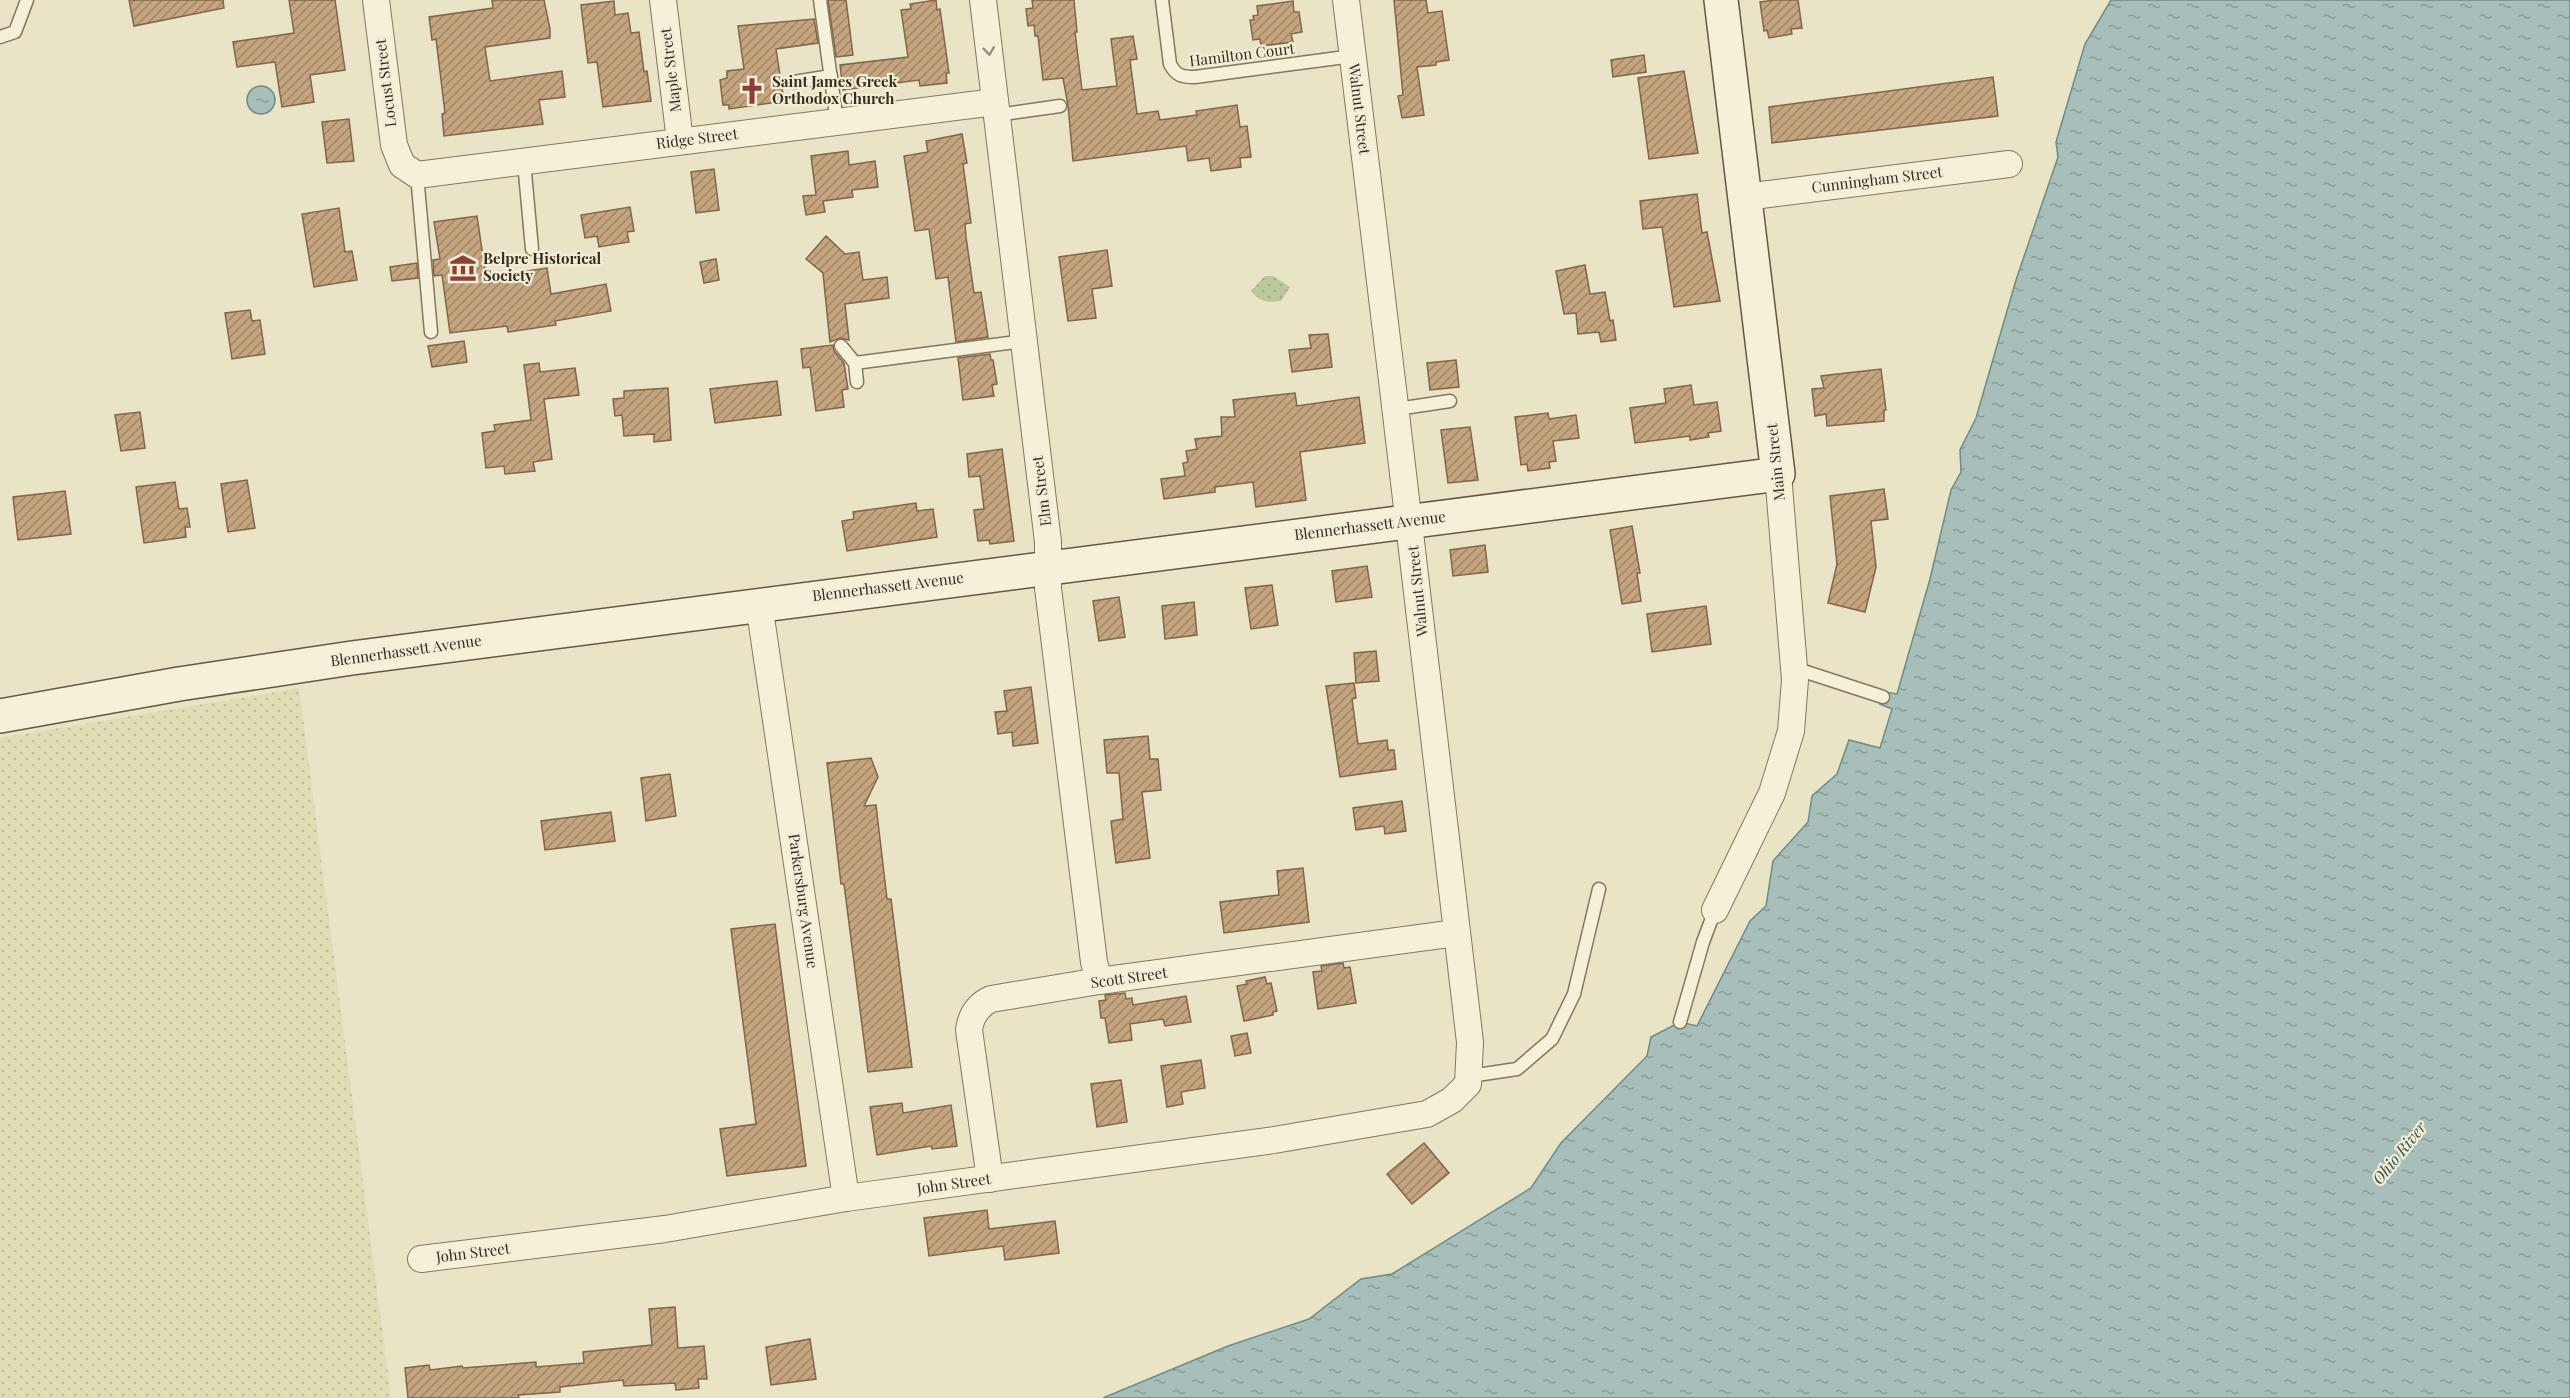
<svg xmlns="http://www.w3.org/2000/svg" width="2570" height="1398" font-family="'Playfair Display',serif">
	<defs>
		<pattern id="farmland-dots" width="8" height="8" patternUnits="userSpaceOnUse" patternTransform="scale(1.5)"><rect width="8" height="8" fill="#dfddb4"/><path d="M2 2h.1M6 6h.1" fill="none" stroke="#c0be9a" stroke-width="1.8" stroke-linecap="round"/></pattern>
		<pattern id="grass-dots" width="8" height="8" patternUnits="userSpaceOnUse" patternTransform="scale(1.5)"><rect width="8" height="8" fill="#bcc79b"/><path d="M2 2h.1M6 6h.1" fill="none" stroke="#a2ab85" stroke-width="1.8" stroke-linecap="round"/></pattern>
		<pattern id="water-ripples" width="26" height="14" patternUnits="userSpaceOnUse" patternTransform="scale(1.5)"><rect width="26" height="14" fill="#a7beba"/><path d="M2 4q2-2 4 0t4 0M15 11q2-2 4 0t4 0" fill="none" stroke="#899b97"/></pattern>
		<pattern id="building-hatch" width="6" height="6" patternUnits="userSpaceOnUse" patternTransform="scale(1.5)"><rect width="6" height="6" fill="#c4a580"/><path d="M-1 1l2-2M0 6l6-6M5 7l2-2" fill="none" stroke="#a08768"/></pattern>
	</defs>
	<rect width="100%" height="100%" fill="#eae4c6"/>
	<path fill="url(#farmland-dots)" d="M 299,688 L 391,1398 L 0,1398 L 0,738 Z"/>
	<path fill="url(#grass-dots)" d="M 1265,276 L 1273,276 L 1290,287 L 1281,301 C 1266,303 1261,302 1251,291 Z"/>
	<g fill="url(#water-ripples)" stroke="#6f8b88" stroke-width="1.5">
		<path d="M 2111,0 L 2570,0 L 2570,1398 L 1103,1398 L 1228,1346 L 1309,1319 L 1361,1279 L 1392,1274 L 1531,1188 L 1561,1143 L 1647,1056 L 1651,1037 L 1680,1022 L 1697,1026 L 1750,921 L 1766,906 L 1773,861 L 1808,822 L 1812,796 L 1837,774 L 1849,740 L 1880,748 L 1892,709 L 1880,704 L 1886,692 L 1897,694 L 1930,579 L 1951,490 L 1961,472 L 1960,450 L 1976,418 L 2016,280 L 2058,157 L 2056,142 L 2085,44 Z"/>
		<circle cx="261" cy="100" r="14"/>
	</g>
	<g fill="url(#building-hatch)" stroke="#806546" stroke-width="1.5">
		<path d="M 129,0 L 223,0 L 224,8 L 134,26 Z"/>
		<path d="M 289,0 L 335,0 L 345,70 L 310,75 L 314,102 L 282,107 L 275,62 L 237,67 L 233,42 L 294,33 Z"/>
		<path d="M 492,0 L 544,0 L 550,29 L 550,38 L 485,47 L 490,81 L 562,71 L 565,97 L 539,100 L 543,124 L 444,136 L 442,114 L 445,113 L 436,39 L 432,40 L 429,17 L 493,8 Z"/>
		<path d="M 828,0 L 846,0 L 853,55 L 836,57 Z"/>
		<path d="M 936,0 L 937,10 L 940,9 L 949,73 L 946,73 L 947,83 L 920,86 L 919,80 L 843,90 L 840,65 L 908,57 L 901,10 L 911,9 L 910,4 Z"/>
		<path d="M 1032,0 L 1074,0 L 1077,32 L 1075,32 L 1082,90 L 1117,86 L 1111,39 L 1133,36 L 1137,59 L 1130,60 L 1137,114 L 1158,111 L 1160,120 L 1197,115 L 1196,111 L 1237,105 L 1240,127 L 1247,126 L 1251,157 L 1240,158 L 1241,167 L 1211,171 L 1209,158 L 1188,161 L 1186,146 L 1073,161 L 1068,105 L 1063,78 L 1043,80 L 1038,36 L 1035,36 L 1034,25 L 1028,26 L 1026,9 L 1033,8 Z"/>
		<path d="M 1394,0 L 1426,0 L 1428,13 L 1442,11 L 1449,60 L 1436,62 L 1436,65 L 1417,67 L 1424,115 L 1402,118 L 1398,96 L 1403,95 Z"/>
		<path d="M 1775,0 L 1798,0 L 1802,28 L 1791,29 L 1792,34 L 1769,38 L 1767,30 L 1764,31 L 1760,2 Z"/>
		<path d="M 614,1 L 615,15 L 628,13 L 631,33 L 639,32 L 644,72 L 647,71 L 651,101 L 603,107 L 597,62 L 588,63 L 581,5 Z"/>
		<path d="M 1293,1 L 1294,12 L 1299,12 L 1302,32 L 1291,34 L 1293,42 L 1261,46 L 1260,39 L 1253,40 L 1250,20 L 1254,20 L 1253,16 L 1258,15 L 1257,6 Z"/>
		<path d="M 814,19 L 818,43 L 776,49 L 784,101 L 729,109 L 729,105 L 723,105 L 720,80 L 727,78 L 727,71 L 744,69 L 738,26 Z"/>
		<path d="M 1644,55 L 1646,72 L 1613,77 L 1611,60 Z"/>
		<path d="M 1684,71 L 1698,153 L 1649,159 L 1638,78 Z"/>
		<path d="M 1993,77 L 1998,116 L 1772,143 L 1769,107 Z"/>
		<path d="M 349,119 L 354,161 L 327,163 L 322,122 Z"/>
		<path d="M 962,134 L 967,163 L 963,164 L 971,223 L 965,224 L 966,237 L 974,293 L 981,292 L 988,337 L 956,342 L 948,277 L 936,279 L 929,229 L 915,231 L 904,156 L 928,152 L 926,141 Z"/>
		<path d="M 848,151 L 849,165 L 875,161 L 878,187 L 852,190 L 853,197 L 823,201 L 825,212 L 806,215 L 803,196 L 816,195 L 811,156 Z"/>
		<path d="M 714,169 L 719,210 L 696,213 L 691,172 Z"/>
		<path d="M 1697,194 L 1702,233 L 1707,232 L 1720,301 L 1674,307 L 1662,227 L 1643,229 L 1640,201 Z"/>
		<path d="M 630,207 L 634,231 L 627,232 L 629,242 L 599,247 L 597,236 L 585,238 L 581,215 Z"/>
		<path d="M 339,208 L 345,252 L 352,251 L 357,280 L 314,287 L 302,214 Z"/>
		<path d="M 477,216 L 486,277 L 547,268 L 551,294 L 606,284 L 611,311 L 555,321 L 556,325 L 508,332 L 507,326 L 450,333 L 442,275 L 434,276 L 433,260 L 440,259 L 434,222 Z"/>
		<path d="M 826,236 L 845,254 L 859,252 L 863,280 L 887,277 L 889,298 L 845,304 L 849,340 L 840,338 L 830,342 L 823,273 L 806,259 Z"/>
		<path d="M 1107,250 L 1112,286 L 1092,289 L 1096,318 L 1068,321 L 1059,257 Z"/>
		<path d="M 716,259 L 719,280 L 704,283 L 700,262 Z"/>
		<path d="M 417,263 L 418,278 L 392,281 L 390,267 Z"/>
		<path d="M 1585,265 L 1590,294 L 1605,292 L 1610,321 L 1613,320 L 1616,340 L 1601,342 L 1599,332 L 1578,334 L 1576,313 L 1564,314 L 1556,271 Z"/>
		<path d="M 250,310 L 252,321 L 260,320 L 265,354 L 232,359 L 225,313 Z"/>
		<path d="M 1328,334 L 1332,367 L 1292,372 L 1289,350 L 1311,348 L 1309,335 Z"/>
		<path d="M 464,341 L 467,362 L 432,367 L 428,346 Z"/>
		<path d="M 833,345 L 834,351 L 844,363 L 848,389 L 842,390 L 844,407 L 816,411 L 810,367 L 803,368 L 801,349 Z"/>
		<path d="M 990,354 L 991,360 L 993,360 L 997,384 L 992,385 L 994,396 L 963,400 L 958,358 Z"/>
		<path d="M 1456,360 L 1459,387 L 1430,390 L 1427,363 Z"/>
		<path d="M 539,363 L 540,372 L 575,368 L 579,395 L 544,399 L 552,459 L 533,462 L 535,471 L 505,474 L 504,466 L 486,468 L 482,433 L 495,431 L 494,425 L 531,420 L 524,365 Z"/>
		<path d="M 1881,369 L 1886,410 L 1884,410 L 1884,421 L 1827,426 L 1826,414 L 1815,416 L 1812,389 L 1824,388 L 1821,376 Z"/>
		<path d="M 777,381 L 781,415 L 715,423 L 710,389 Z"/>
		<path d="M 1691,385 L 1694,405 L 1717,402 L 1721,431 L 1708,433 L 1709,437 L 1690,440 L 1690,436 L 1635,443 L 1630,408 L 1666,403 L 1664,389 Z"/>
		<path d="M 668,388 L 671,440 L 654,442 L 654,434 L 624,436 L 622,415 L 615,416 L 613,399 L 624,398 L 624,391 Z"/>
		<path d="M 1295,393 L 1297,406 L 1359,397 L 1365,443 L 1300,452 L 1306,500 L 1256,507 L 1253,482 L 1215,487 L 1215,492 L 1164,499 L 1161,479 L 1185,476 L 1183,463 L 1188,462 L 1186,451 L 1197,449 L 1195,439 L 1222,436 L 1221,417 L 1235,417 L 1233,400 Z"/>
		<path d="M 140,412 L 145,448 L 121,451 L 115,415 Z"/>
		<path d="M 1548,413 L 1549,419 L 1576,415 L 1579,438 L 1553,441 L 1556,461 L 1549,462 L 1550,468 L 1528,471 L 1527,464 L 1521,465 L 1515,417 Z"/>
		<path d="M 1470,427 L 1478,480 L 1448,483 L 1441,430 Z"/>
		<path d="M 1002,449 L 1014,541 L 990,544 L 989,540 L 978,541 L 974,510 L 984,509 L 980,476 L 969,477 L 967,454 Z"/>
		<path d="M 247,480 L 255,528 L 228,532 L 221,484 Z"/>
		<path d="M 175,482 L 179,509 L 187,508 L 190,527 L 185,527 L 186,537 L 144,543 L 136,487 Z"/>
		<path d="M 1884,489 L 1888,519 L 1871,521 L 1876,567 L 1865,612 L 1828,603 L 1837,564 L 1830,496 Z"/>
		<path d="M 65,491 L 71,534 L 18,540 L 13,497 Z"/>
		<path d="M 916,503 L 917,511 L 933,509 L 937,537 L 847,551 L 842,521 L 854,519 L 853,512 Z"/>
		<path d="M 1632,526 L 1640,573 L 1637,573 L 1641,601 L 1622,604 L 1610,530 Z"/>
		<path d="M 1485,545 L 1488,572 L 1453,576 L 1450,550 Z"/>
		<path d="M 1367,566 L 1372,597 L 1336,602 L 1332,571 Z"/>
		<path d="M 1272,585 L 1278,625 L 1251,629 L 1245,588 Z"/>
		<path d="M 1119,597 L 1125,637 L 1099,641 L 1093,601 Z"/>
		<path d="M 1194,602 L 1197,635 L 1165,639 L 1162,606 Z"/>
		<path d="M 1706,606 L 1711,644 L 1652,652 L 1647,614 Z"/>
		<path d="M 1376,651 L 1379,681 L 1356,683 L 1354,653 Z"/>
		<path d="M 1354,683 L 1356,698 L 1352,699 L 1358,744 L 1387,740 L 1388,750 L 1394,750 L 1396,769 L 1340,777 L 1326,686 Z"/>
		<path d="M 1031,687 L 1038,743 L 1013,746 L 1012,732 L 998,734 L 995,712 L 1007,711 L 1004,691 Z"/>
		<path d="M 1148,736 L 1150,759 L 1158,759 L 1161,790 L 1142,792 L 1150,858 L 1116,863 L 1111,821 L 1123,819 L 1119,773 L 1107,773 L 1104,740 Z"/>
		<path d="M 871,758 L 878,777 L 864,806 L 876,805 L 887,899 L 891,899 L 912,1067 L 868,1072 L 844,884 L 841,884 L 827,763 Z"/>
		<path d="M 670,774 L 676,816 L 646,821 L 641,778 Z"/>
		<path d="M 1402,801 L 1406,831 L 1385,834 L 1384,826 L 1356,830 L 1353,808 Z"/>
		<path d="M 611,812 L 615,841 L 545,850 L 541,821 Z"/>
		<path d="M 1303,868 L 1309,922 L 1224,933 L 1220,902 L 1279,895 L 1277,871 Z"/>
		<path d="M 775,924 L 806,1166 L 727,1176 L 720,1129 L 756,1124 L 731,929 Z"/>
		<path d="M 1343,963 L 1344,968 L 1350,967 L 1356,1003 L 1318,1009 L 1313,972 L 1322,971 L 1321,966 Z"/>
		<path d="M 1265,977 L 1267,984 L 1271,983 L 1277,1011 L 1273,1012 L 1273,1015 L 1244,1021 L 1237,986 L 1247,984 L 1246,981 Z"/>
		<path d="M 1125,993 L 1126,999 L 1132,998 L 1133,1005 L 1186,996 L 1191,1022 L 1165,1026 L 1163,1019 L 1130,1024 L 1132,1040 L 1109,1043 L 1105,1018 L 1101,1018 L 1099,1001 L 1106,1000 L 1105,995 Z"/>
		<path d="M 1247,1033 L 1251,1053 L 1235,1056 L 1231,1036 Z"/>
		<path d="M 1201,1060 L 1205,1088 L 1181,1092 L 1183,1104 L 1167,1107 L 1161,1066 Z"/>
		<path d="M 1121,1080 L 1127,1122 L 1097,1127 L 1091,1084 Z"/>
		<path d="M 902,1103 L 903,1113 L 951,1105 L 957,1146 L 932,1149 L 931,1146 L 877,1155 L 870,1107 Z"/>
		<path d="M 1424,1143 L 1449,1173 L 1412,1204 L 1387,1174 Z"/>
		<path d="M 987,1210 L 989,1229 L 1055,1221 L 1059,1253 L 1005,1260 L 1003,1246 L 929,1256 L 924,1218 Z"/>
		<path d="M 675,1307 L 678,1348 L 704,1346 L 707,1379 L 698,1379 L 699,1388 L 676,1390 L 675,1383 L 624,1386 L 623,1380 L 560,1387 L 560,1392 L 518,1395 L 519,1398 L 408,1398 L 405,1368 L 429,1365 L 430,1370 L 462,1366 L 463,1368 L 536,1362 L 536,1367 L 584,1363 L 583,1352 L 652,1345 L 649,1309 Z"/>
		<path d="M 810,1339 L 816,1379 L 771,1385 L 766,1347 Z"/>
	</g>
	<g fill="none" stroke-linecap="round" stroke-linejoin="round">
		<defs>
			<g id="lane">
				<path d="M 820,0 L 837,122"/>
				<path d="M 1162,0 L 1170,64 C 1176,76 1182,77 1195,77 L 1353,56"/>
				<path d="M 0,37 L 15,32 L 27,0"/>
				<path d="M 794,82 L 831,76"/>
				<path d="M 997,115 L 1060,106"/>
				<path d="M 524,162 L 532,249"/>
				<path d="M 417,175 L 431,332"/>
				<path d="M 841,346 L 855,363 L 857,382"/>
				<path d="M 855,363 L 1024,341"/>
				<path d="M 1397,409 L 1450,401"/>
				<path d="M 1794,668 L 1883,697"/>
				<path d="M 1680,1022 L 1703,942 L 1715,910"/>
				<path d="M 1470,1076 L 1517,1069 L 1552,1039 L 1574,994 L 1599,889"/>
			</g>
			<g id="street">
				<path d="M 376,0 L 394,145 L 402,165 L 417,175 L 995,102"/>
				<path d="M 663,0 L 680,141"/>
				<path d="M 983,0 L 1048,542 L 1048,588 L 1094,962 L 1099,981"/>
				<path d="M 1745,197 L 2009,164"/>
				<path d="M 759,604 L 846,1198"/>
				<path d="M 1715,910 L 1772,793 L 1791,731 L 1795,680 L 1778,474"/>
				<path d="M 990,1179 L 969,1030 C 971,1015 978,1005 991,999 L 1099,981 L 1456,933"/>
				<path d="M 421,1259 L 665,1229 L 846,1198 L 1274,1140 L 1427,1114 L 1452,1100 L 1468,1084 L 1470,1042 C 1427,695 1390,347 1346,0"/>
			</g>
			<path id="secondary" d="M 0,716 L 179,684 L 352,658 L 1778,474 L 1721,0"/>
		</defs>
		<use href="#lane" stroke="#83775e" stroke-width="15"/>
		<use href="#street" stroke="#83775e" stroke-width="28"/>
		<use href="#secondary" stroke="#655841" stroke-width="36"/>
		<use href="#lane" stroke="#f5f1d9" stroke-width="12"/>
		<use href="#street" stroke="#f5f1d9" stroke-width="26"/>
		<use href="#secondary" stroke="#f5f1d9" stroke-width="33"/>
	</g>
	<defs><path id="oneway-chevron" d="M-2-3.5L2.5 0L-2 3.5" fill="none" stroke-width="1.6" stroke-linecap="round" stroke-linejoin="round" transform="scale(1.5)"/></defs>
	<use stroke="#958f7c" href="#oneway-chevron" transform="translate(989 51) rotate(83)"/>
	<defs>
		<symbol id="church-bare" viewBox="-9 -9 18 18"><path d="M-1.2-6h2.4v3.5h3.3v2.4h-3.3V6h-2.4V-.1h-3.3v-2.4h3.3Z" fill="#8c3f34" stroke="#f2edd5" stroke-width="2.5" paint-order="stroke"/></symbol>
		<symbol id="museum-bare" viewBox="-9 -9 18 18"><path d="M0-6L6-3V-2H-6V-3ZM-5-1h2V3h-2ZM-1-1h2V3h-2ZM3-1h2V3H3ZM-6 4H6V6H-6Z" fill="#8c3f34" stroke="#f2edd5" stroke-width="2.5" paint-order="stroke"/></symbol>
	</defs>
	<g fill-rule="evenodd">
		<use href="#church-bare" x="733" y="72" width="38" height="38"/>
		<use href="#museum-bare" x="444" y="249" width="38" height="38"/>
	</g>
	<g text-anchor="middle" stroke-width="4.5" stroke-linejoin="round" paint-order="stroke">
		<g font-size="15" fill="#352d20" stroke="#f2edd5">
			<text transform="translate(1242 55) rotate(-7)" y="5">Hamilton Court</text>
			<text transform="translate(671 70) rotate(-97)" y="5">Maple Street</text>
			<text transform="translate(386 83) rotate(-97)" y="5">Locust Street</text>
			<text transform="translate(1359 109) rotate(83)" y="5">Walnut Street</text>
			<text transform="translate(697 139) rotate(-7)" y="5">Ridge Street</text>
			<text transform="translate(1877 180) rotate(-7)" y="5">Cunningham Street</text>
			<text transform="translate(1776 462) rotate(-96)" y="5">Main Street</text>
			<text transform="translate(1042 491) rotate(-97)" y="5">Elm Street</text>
			<text transform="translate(1370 526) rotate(-7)" y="5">Blennerhassett Avenue</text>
			<text transform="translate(888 587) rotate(-7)" y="5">Blennerhassett Avenue</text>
			<text transform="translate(1418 591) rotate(-96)" y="5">Walnut Street</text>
			<text transform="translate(406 651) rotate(-8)" y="5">Blennerhassett Avenue</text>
			<text transform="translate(803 901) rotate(82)" y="5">Parkersburg Avenue</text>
			<text transform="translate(1129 978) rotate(-8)" y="5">Scott Street</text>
			<text transform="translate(954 1184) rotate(-8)" y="5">John Street</text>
			<text transform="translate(473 1253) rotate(-7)" y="5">John Street</text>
		</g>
		<g font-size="15" font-weight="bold" fill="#352d20" stroke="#f2edd5" text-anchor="start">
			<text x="772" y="87">Saint James Greek<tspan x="772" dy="17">Orthodox Church</tspan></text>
			<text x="483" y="264">Belpre Historical<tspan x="483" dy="17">Society</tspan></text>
		</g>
		<g font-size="16" font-style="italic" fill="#315153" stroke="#f2edd5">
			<text transform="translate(2399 1153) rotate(-51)" y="6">Ohio River</text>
		</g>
	</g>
</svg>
